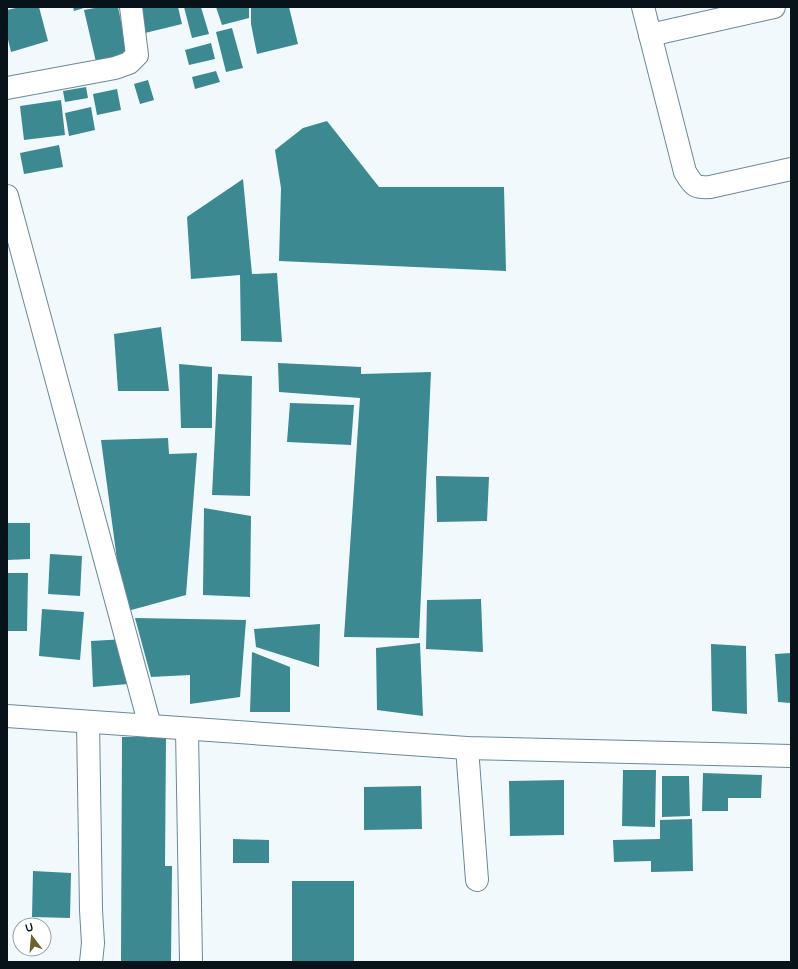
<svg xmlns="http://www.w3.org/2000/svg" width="798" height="969" font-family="Cabin,sans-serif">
	<rect width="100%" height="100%" fill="#f2f9fd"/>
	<g fill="#3c8991">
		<path d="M 20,7 L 39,7 L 48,41 L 11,52 L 7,35 L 7,10 Z"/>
		<path d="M 73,7 L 87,7 L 74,11 Z"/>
		<path d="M 100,7 L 118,7 L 128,55 L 96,62 L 84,10 Z"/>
		<path d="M 139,7 L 178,7 L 182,24 L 145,33 Z"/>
		<path d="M 184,7 L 201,7 L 209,34 L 192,38 Z"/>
		<path d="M 216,7 L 249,7 L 249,18 L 222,25 Z"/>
		<path d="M 251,7 L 289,7 L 298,44 L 257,54 L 251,24 Z"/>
		<path d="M 232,28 L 243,68 L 226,72 L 216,32 Z"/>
		<path d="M 211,43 L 215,59 L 189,65 L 185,50 Z"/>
		<path d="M 216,71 L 220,82 L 195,89 L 192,77 Z"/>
		<path d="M 148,80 L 154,100 L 140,104 L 134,84 Z"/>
		<path d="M 86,87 L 88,98 L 65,102 L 63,91 Z"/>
		<path d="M 117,89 L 121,110 L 97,115 L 93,94 Z"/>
		<path d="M 61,100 L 65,135 L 24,140 L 20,106 Z"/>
		<path d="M 91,107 L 95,130 L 69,136 L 65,113 Z"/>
		<path d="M 327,121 L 379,187 L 504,187 L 506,271 L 279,261 L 281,188 L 275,150 L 303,128 Z"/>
		<path d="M 59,145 L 63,167 L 24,174 L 20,153 Z"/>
		<path d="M 243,179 L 252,274 L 277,273 L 282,342 L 241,341 L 240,275 L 191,279 L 187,217 Z"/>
		<path d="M 161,327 L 169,391 L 118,391 L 114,334 Z"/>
		<path d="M 278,363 L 361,367 L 361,374 L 431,372 L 419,638 L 344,637 L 360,398 L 279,392 Z"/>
		<path d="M 179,364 L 212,367 L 212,428 L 181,428 Z"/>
		<path d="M 218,374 L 252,376 L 250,496 L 212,495 Z"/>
		<path d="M 290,403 L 354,405 L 351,445 L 287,442 Z"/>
		<path d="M 168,438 L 169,454 L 197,453 L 186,595 L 124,612 L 101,440 Z"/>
		<path d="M 436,476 L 489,477 L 487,521 L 437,522 Z"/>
		<path d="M 204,508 L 251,516 L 250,597 L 203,595 Z"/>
		<path d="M 7,523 L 30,523 L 30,559 L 7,560 Z"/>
		<path d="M 50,554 L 82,556 L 80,596 L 48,594 Z"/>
		<path d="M 7,573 L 28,573 L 27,631 L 7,631 Z"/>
		<path d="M 481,599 L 483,652 L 426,649 L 427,600 Z"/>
		<path d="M 42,609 L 84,612 L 80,660 L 39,656 Z"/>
		<path d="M 135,618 L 246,620 L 240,697 L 190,704 L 190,675 L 151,677 Z"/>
		<path d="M 320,624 L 319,667 L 256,647 L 254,629 Z"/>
		<path d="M 126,639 L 128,684 L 93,687 L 91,641 Z"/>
		<path d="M 420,643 L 423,716 L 377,710 L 376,648 Z"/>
		<path d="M 711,644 L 746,646 L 747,714 L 712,711 Z"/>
		<path d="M 252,652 L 290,667 L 290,712 L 250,712 Z"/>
		<path d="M 791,653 L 791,703 L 778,702 L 775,654 Z"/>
		<path d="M 122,737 L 166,737 L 165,866 L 172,866 L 171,962 L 121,962 Z"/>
		<path d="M 623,770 L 656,770 L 655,827 L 622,826 Z"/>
		<path d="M 703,773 L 762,775 L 761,798 L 728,798 L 728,811 L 702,811 Z"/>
		<path d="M 662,776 L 689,776 L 690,816 L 662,817 Z"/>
		<path d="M 564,780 L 564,835 L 510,836 L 509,781 Z"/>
		<path d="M 421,786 L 422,829 L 364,830 L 364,787 Z"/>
		<path d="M 692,819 L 693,871 L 651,872 L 651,861 L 614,862 L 613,840 L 660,839 L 660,820 Z"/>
		<path d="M 233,839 L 269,840 L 269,863 L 233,863 Z"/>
		<path d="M 33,871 L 71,873 L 70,918 L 32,917 Z"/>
		<rect x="292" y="881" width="62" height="81"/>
	</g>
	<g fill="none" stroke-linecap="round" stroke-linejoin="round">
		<defs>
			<g id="minor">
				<path d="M 643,7 L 685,172 C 693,185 694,188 710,187 L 791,169"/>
				<path d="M 650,35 L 774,7"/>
				<path d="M 7,88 L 115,68 L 129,63 L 137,55 L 131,7"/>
				<path d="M 7,196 L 150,726"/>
				<path d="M 7,716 L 467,748 L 791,756"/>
				<path d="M 88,722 L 91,910 L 93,943 L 91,962"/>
				<path d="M 187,730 L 191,962"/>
				<path d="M 467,748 L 477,880"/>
			</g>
		</defs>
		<use href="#minor" stroke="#69899a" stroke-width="24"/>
		<use href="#minor" stroke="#fff" stroke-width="22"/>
	</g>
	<rect width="798" height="969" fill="none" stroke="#071319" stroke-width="16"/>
	<g transform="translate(32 937) rotate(344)"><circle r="19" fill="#ffffff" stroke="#9ca1a3"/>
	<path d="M0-3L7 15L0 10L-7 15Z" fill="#6e612e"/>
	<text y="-6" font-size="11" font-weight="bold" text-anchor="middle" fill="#071319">U</text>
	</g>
</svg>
